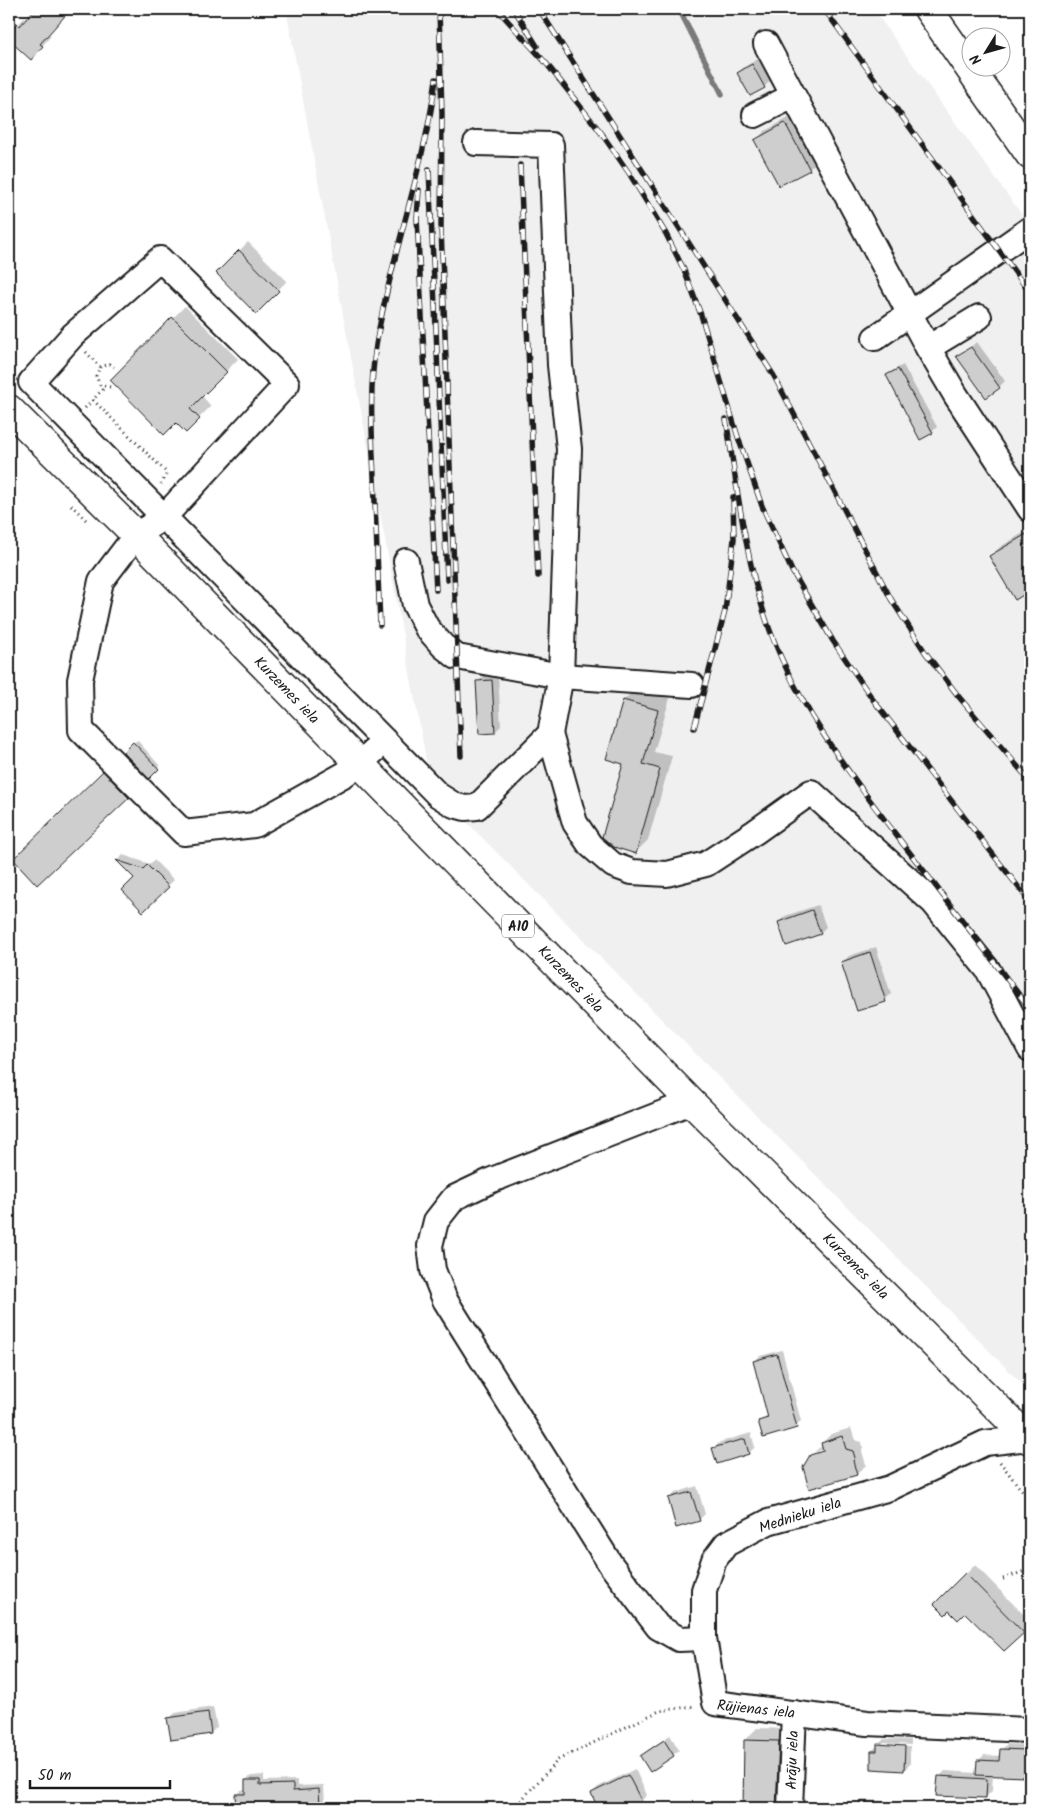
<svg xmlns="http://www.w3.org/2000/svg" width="1039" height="1817" font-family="Kalam,sans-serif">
	<rect width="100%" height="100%" fill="#fff"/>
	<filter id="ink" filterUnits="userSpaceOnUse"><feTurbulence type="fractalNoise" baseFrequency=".02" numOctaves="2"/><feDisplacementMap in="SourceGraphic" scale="10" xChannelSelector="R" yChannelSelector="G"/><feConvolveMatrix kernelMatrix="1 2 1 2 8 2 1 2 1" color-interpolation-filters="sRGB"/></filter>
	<g filter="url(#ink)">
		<path fill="#f0f0f0" d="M 286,9 L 873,9 L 1030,226 L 1030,1392 L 431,786 Z"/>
		<g fill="#0003">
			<path d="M 37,9 L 70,9 L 49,34 L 51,36 L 31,58 L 9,38 L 9,34 L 27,15 L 30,17 Z"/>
			<path d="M 758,59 L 770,81 L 764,87 L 738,73 L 744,67 Z"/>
			<path d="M 794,115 L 818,160 L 809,169 L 756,140 L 765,131 Z"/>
			<path d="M 248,242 L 287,281 L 256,312 L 217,273 Z"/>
			<path d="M 185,306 L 238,359 L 202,396 L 211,406 L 186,431 L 176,421 L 111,380 Z"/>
			<path d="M 977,342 L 1005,381 L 999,387 L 958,356 Z"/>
			<path d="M 903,365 L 937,427 L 932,432 L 888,375 L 892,371 Z"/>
			<path d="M 1030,529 L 1030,590 L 1015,598 L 991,556 L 1000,547 Z"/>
			<path d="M 498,675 L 501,726 L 495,732 L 478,682 L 484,676 Z"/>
			<path d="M 636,688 L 670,698 L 654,752 L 672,756 L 648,840 L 636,852 L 624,763 L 608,758 L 624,700 Z"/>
			<path d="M 137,740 L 160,766 L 149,777 L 124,752 Z"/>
			<path d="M 106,770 L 131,794 L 37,883 L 14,859 Z"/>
			<path d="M 123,855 L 150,864 L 154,860 L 174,880 L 143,910 L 136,878 L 118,860 Z"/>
			<path d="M 818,905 L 826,927 L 820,933 L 779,922 L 785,916 Z"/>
			<path d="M 876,947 L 891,994 L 885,1000 L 843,962 L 849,956 Z"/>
			<path d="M 782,1350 L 801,1421 L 796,1427 L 760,1421 L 769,1415 L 754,1361 L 760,1356 Z"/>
			<path d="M 851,1428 L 855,1440 L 862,1442 L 863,1448 L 862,1451 L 866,1465 L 857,1474 L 811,1456 L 814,1453 L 814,1455 L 830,1450 L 829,1448 L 814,1452 L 823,1445 L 822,1443 L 831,1434 Z"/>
			<path d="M 751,1433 L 755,1447 L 749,1453 L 718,1462 L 714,1448 L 720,1442 Z"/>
			<path d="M 697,1486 L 705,1514 L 699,1520 L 669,1499 L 675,1493 Z"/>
			<path d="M 975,1565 L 1030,1621 L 1030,1625 L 1004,1650 L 965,1611 L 949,1609 L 936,1604 Z"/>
			<path d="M 213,1707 L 217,1727 L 211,1733 L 169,1719 L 175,1713 Z"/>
			<path d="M 757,1728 L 790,1729 L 790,1808 L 744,1808 L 745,1740 Z"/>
			<path d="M 670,1735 L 679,1750 L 673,1755 L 642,1756 L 648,1750 Z"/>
			<path d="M 884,1739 L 911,1740 L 911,1745 L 883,1743 L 881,1746 L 910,1747 L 910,1764 L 904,1770 L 872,1751 Z"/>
			<path d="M 1007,1744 L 1030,1745 L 1030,1776 L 993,1774 L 992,1791 L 986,1797 L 939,1777 L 945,1771 L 977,1773 L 978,1761 L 984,1755 L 1001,1756 L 1001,1750 Z"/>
			<path d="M 635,1769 L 647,1795 L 641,1801 L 627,1808 L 600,1808 L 592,1793 L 598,1787 Z"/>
			<path d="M 264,1775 L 264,1781 L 297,1780 L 297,1786 L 324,1785 L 325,1808 L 237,1808 L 237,1794 L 241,1790 L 246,1789 L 246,1780 L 251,1776 Z"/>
			<path d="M 862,1800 L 885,1801 L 885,1808 L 859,1808 L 859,1803 Z"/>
		</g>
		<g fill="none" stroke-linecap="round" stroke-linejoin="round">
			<path stroke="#7a7a7a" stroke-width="5.5" d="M 679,9 L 722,94"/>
		</g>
		<g fill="#cecece" stroke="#1c1c1c">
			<path d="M 35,9 L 71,9 L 40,44 L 43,46 L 31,60 L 9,40 L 9,33 L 17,23 L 20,26 Z"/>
			<path d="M 752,64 L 765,88 L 750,96 L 737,73 Z"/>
			<path d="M 785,123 L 810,170 L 779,186 L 754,140 Z"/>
			<path d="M 239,250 L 279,291 L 256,314 L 216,273 Z"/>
			<path d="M 172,317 L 227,372 L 190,409 L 200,419 L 186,433 L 176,423 L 164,435 L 110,380 Z"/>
			<path d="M 971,347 L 1000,388 L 986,398 L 956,356 Z"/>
			<path d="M 898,369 L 933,433 L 920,440 L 886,375 Z"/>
			<path d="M 1030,532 L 1030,591 L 1015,600 L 989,556 Z"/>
			<path d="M 492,680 L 495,733 L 479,734 L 476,681 Z"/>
			<path d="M 623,700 L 658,710 L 643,764 L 660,769 L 636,854 L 614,847 L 602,837 L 623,764 L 606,759 Z"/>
			<path d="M 133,742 L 159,769 L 149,779 L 123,752 Z"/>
			<path d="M 103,771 L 129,798 L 37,885 L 13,859 Z"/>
			<path d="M 116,860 L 143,869 L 147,865 L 169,887 L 143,912 L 122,890 L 134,878 Z"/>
			<path d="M 812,910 L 821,934 L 786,946 L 778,922 Z"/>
			<path d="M 870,952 L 886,1002 L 857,1011 L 841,962 Z"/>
			<path d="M 777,1354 L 797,1428 L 763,1438 L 758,1421 L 768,1418 L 753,1361 Z"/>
			<path d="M 842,1436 L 846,1449 L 853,1451 L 855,1458 L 853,1461 L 857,1475 L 809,1489 L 803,1467 L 810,1455 L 823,1451 L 821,1443 Z"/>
			<path d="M 745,1439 L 749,1454 L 717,1464 L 712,1448 Z"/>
			<path d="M 691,1492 L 700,1521 L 676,1528 L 668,1498 Z"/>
			<path d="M 965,1573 L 1024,1633 L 1004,1651 L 965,1613 L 958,1620 L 949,1611 L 945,1615 L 934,1604 Z"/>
			<path d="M 208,1712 L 211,1734 L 171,1740 L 167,1718 Z"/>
			<path d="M 664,1740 L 674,1756 L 650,1772 L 640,1756 Z"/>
			<path d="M 744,1740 L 779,1741 L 776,1808 L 743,1808 Z"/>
			<path d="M 877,1744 L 905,1746 L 904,1771 L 871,1769 L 871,1751 L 877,1751 Z"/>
			<path d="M 1000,1749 L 1027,1750 L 1025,1777 L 976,1775 L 977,1760 L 999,1761 Z"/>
			<path d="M 628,1775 L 642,1802 L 630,1808 L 598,1808 L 591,1793 Z"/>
			<path d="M 938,1776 L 987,1779 L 986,1798 L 936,1796 Z"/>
			<path d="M 245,1780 L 260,1780 L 260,1785 L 293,1784 L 293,1791 L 319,1789 L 320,1808 L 236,1808 L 235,1794 L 245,1794 Z"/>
		</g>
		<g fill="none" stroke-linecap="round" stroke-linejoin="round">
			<defs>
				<g id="minor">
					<path d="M 766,44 L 928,348 L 955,394 L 1030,509"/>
					<path d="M 755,115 L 793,96"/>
					<path d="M 875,338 L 1030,229"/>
					<path d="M 928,348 L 979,317"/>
					<path d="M 406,561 L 415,605 L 427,628 L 443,646 L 457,657 L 561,676 L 692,685"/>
					<path d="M 550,734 L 575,823 L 590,845 L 613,865 L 632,872 L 667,874 L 706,864 L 755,832 L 811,792 L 933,902 L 988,970 L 1030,1049"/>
					<path d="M 385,741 L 360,763 L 345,774 L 254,825 L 184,833 L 81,730 L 80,680 L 101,581 L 136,535 L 164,517 L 287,384 L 160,259 L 73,335 L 31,382 L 438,795 L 454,805 L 465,808 L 477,807 L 550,734 L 561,676 L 569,449 L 560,365 L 551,145 L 476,143"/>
					<path d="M 691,1102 L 492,1180 L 454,1198 L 436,1221 L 430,1246 L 433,1270 L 445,1300 L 611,1565 L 658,1627 L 679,1639 L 704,1638"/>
					<path d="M 1030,1438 L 985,1443 L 890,1488 L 768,1522 L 726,1544 L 714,1560 L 704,1590 L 704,1638 L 715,1703 L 867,1723 L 1030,1730"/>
					<path d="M 790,1808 L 794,1713"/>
				</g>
				<path id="major" d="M 928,9 L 1030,155"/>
				<path id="highway" d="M 9,409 L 136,535 L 691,1102 L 1030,1440"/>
			</defs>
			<use href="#minor" stroke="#1c1c1c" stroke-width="28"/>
			<use href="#major" stroke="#1c1c1c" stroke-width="31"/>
			<use href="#highway" stroke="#1c1c1c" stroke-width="31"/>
			<g stroke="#1c1c1c" stroke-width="3" stroke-dasharray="1 4" stroke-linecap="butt">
				<path d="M 86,352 L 100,367"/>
				<path d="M 110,387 L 100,385 L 96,376 L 100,367 L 110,364 L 114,367"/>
				<path d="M 93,400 L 165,471 L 166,475 L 161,484"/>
				<path d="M 85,408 L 105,387"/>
				<path d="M 71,505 L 86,520"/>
				<path d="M 1000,1462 L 1019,1487 L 1030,1498"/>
				<path d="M 1003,1579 L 1030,1569"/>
				<path d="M 514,1808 L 558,1760 L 659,1711 L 695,1706"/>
			</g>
			<use href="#minor" stroke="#fff" stroke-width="24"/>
			<use href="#major" stroke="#fff" stroke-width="28"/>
			<use href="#highway" stroke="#fff" stroke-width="28"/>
			<defs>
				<g id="rail">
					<path d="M 439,9 L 442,114 L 441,228 L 461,756"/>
					<path d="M 497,9 L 546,63 L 603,135"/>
					<path d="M 514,9 L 537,46"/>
					<path d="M 539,9 L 774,376 L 891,599 L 925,652 L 959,697 L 1030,781"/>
					<path d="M 824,9 L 1030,293"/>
					<path d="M 599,130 L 629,173 L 666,234 L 684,270 L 701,315 L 738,437 L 762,506 L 792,571 L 833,641 L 874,701 L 1030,902"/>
					<path d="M 520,165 L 538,576"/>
					<path d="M 429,169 L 447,580"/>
					<path d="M 419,190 L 417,218 L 436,590"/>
					<path d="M 726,419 C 737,485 744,552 765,616 C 793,702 849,773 903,844 C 946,899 988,954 1030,1009"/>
					<path d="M 380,625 C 378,576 376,527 374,477 C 372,433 369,389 376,345 C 391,255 424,169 436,79"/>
					<path d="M 694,728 L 725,611 L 734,539 L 733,497"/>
				</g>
			</defs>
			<use href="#rail" stroke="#1c1c1c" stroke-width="5.5"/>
			<use href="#rail" stroke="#fff" stroke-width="4" stroke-dasharray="11" stroke-linecap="butt"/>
		</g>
	</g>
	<g text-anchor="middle" stroke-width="4" stroke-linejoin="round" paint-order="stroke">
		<rect fill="#fff" stroke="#606060" stroke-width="1" x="502" y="914.5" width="32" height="23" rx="4"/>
		<g font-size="14" font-weight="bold" fill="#1c1c1c">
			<text x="518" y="931">A10</text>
		</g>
		<g font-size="15" fill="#1c1c1c" stroke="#fff">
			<text transform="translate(287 690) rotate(46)" y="5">Kurzemes iela</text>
			<text transform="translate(571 979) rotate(46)" y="5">Kurzemes iela</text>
			<text transform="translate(856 1266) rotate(45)" y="5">Kurzemes iela</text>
			<text transform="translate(800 1515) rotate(-18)" y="5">Mednieku iela</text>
			<text transform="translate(756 1709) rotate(6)" y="5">Rūjienas iela</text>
			<text transform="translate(792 1760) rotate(-88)" y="5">Arāju iela</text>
		</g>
	</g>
	<rect width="1039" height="1817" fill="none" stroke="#fff" stroke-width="30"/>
	<rect x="15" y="15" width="1009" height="1787" fill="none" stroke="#1c1c1c" stroke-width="2" filter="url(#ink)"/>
	<g transform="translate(986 52) rotate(233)"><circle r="24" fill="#ffffff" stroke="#a4a4a4"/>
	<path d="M0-4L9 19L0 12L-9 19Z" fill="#1c1c1c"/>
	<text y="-8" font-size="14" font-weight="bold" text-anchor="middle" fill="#1c1c1c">N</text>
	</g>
	<path d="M30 1780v8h140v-8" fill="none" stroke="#1c1c1c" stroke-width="2.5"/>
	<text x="38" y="1780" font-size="15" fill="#1c1c1c" stroke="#ffffff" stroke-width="4" paint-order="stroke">50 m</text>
</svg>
